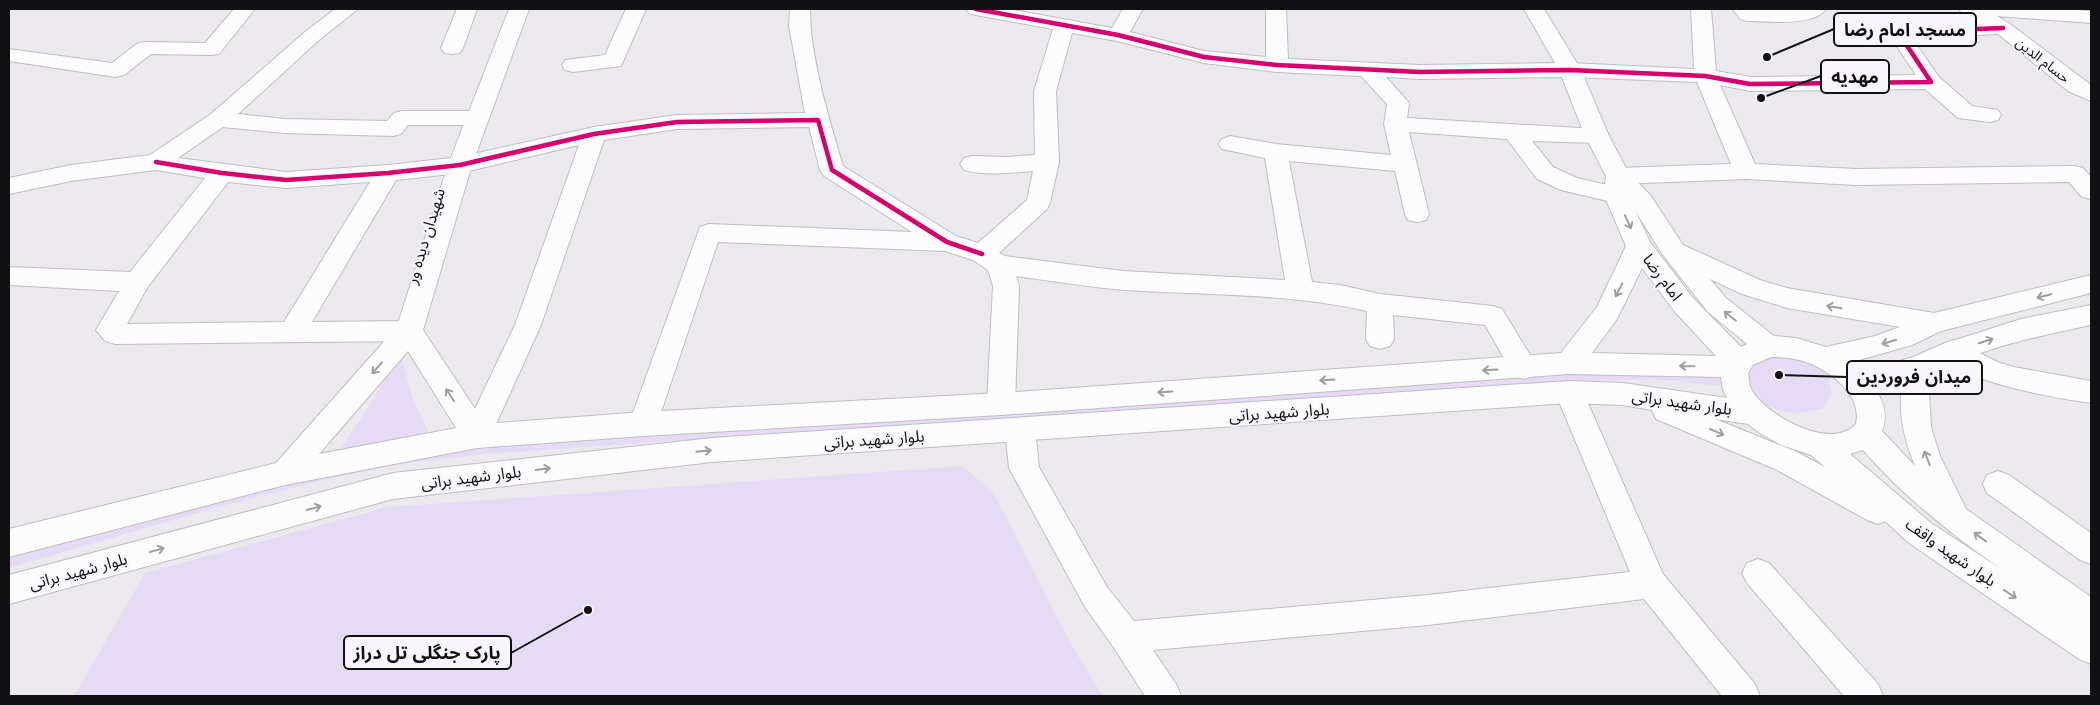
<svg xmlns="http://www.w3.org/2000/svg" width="2100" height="705" font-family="Quicksand,'Noto Sans Arabic',sans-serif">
	<rect width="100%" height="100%" fill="#ebe9ed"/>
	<g fill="#e6dbf4">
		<path d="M 1758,339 L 1809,356 L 1827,374 L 1832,394 L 1823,408 C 1789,418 1779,412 1749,396 L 1738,344 Z"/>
		<path d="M 400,353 L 413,400 L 432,438 L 336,456 L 375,397 Z"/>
		<path d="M 1573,371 L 1720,376 L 1722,382 L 1718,386 L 1655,379 L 1548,382 L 1401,394 L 957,421 L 485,454 L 400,464 L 315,482 L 218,507 L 9,568 L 9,556 L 192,500 L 415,454 L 642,435 Z"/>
		<path d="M 963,466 L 994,494 L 1073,648 L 1103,696 L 74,696 L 145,573 L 388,507 Z"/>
	</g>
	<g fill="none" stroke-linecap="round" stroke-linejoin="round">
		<defs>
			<g id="minor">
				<path d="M 234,9 L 255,9 L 219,54 L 211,55 L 151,54 L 124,75 L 116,77 L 9,61 L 9,49 L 112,63 L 138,43 L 146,42 L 205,43 Z"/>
				<path d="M 335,9 L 358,9 L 319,40 L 238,114 L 284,119 L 387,121 L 394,113 L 402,111 L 477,111 L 485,113 L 488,118 L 485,123 L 477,125 L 408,125 L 401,134 L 393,136 L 284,133 L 223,127 L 178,158 L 286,172 L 388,165 L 460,157 L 594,127 L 677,115 L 805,113 L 789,26 L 790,9 L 810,9 C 810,57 829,119 843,166 L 956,236 L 978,243 L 1027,200 L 1033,171 C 1011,173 986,176 964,170 L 960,164 L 964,158 L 972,156 L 1007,157 L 1035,155 L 1034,91 L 1053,29 L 976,15 L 969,13 L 966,9 L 1008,9 L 1112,28 L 1123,9 L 1143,9 L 1130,32 L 1204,51 L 1266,57 L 1266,9 L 1286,9 L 1288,59 L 1420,65 L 1570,63 L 1694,69 L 1691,9 L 1711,9 L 1716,71 L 1750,77 L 1916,75 L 1887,32 L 1891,28 L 1978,23 L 1962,13 L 1959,9 L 2064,9 L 2091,11 L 2091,23 L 1997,16 L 2010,24 L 2091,85 L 2091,101 L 2068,91 L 1998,34 L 1912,38 L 1939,77 L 1972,106 L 1998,110 L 2001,115 L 1998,120 L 1990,122 L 1958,118 L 1925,89 L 1750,91 L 1720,85 L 1755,164 L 1856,169 L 2075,166 L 2083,168 L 2091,177 L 2091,199 L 2082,197 L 2069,182 L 1856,185 L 1746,179 L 1618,184 L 1610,182 L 1606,176 L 1610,170 L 1618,168 L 1731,164 L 1697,82 L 1570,77 L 1420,79 L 1386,77 L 1409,103 L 1407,118 L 1597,129 L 1605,131 L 1609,136 L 1605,141 L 1597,143 L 1532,141 L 1553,167 L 1577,178 L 1625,189 L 1628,195 L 1625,201 L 1616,203 L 1561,190 L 1537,179 L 1507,139 L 1409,132 L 1429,214 L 1426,220 L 1417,222 L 1408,220 L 1405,214 L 1395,171 L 1289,161 L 1312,282 L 1340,285 L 1380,294 L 1493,306 L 1502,309 L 1538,368 L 1534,376 L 1524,379 L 1514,376 L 1485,325 L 1393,315 L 1394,339 L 1390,346 L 1380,349 L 1370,346 L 1366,339 L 1367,311 C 1288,293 1205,295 1125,290 C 1089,287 1052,281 1016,276 L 1019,286 L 1015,404 L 1011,412 L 1001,415 L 991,412 L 987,404 L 993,286 L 988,270 L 973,260 L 945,251 L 718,242 L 657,424 L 653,432 L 643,436 L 633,432 L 629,424 L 700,227 L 709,224 L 912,232 L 824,176 L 820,170 L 809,127 L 677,129 L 604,140 L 541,325 L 487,444 L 477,448 L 467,444 L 462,436 L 515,325 L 579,145 L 460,173 L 396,180 L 312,322 L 409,321 L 419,324 L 423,331 L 419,338 L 409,341 L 115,344 L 105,341 L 96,330 L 119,291 L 9,285 L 9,267 L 130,272 L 205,178 L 156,170 L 71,181 L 9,194 L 9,178 L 71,165 L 150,155 L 211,114 L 305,32 ZM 1072,33 L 1117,41 L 1204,63 L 1277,72 L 1361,76 L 1387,104 L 1384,124 L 1391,155 L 1276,144 L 1230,136 L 1222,139 L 1218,144 L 1222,149 L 1265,158 L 1285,280 L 1123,271 L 1005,256 L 999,253 L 1047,209 L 1050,203 L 1059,162 L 1056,91 ZM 228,182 L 286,188 L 370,182 L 284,322 L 127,324 L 147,288 Z"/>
				<path d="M 457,9 L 477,9 L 463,48 L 460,53 L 452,54 L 444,53 L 441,48 Z"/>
				<path d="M 626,9 L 646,9 L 621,66 L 573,72 L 565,70 L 562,65 L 565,60 L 605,55 Z"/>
				<path d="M 1733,9 L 1826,9 C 1814,27 1767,21 1747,21 L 1740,19 Z"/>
				<path d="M 1953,340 L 2000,363 L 2014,367 L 2091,381 L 2091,403 C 2057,398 1956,382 1939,351 L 1943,344 Z"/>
				<path d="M 1569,381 L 1579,384 L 1583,392 L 1663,574 L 1755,684 L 1760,696 L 1722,696 L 1644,599 L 1428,625 L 1153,650 L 1176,684 L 1181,696 L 1145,696 L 1114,648 L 1085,607 L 1009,468 L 1005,430 L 1010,422 L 1020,418 L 1030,422 L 1035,430 L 1039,467 L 1107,587 L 1134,621 L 1428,595 L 1630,572 L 1555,392 L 1559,384 Z"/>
				<path d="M 1998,471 L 2009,475 L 2091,533 L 2091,564 L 2080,560 L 1987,493 L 1983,484 L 1987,475 Z"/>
				<path d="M 1758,559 L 1769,563 L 1878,684 L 1883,696 L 1844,696 L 1747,583 L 1742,573 L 1747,563 Z"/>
			</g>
			<path id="secondary" d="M 509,9 L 529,9 L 472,165 L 423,330 L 485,424 L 643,412 L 1001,393 L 1561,353 L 1597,307 L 1626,246 L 1604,195 L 1606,176 L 1585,136 L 1559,70 L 1524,9 L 1544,9 L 1581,70 L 1609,136 L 1628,172 L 1651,196 L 1683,245 L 1760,280 L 1787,288 L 1934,313 L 2091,275 L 2091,293 L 1941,331 L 1912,345 L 1852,362 L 1863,372 L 1913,357 L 1943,344 L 2021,319 L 2091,305 L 2091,325 C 2034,337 1987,347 1933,372 L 1929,393 L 1931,427 L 1940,456 L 1966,509 L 2091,597 L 2091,664 L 2079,659 L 1909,543 L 1885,521 L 1878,524 L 1867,520 L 1777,470 L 1656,419 L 1652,410 L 1623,405 L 1569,403 L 712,462 L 393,499 L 9,604 L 9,575 L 393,473 L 712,438 L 1569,381 L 1623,383 L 1727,398 L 1723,390 L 1721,377 L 1569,374 L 1001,415 L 643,436 L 477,448 L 285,485 L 9,557 L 9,529 L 276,463 L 397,327 L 448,165 ZM 1636,212 L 1663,255 L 1708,312 L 1747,344 L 1741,347 L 1693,298 L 1650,242 ZM 1642,268 L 1675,312 L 1716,356 L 1592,353 L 1617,319 ZM 1710,279 L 1742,294 L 1787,308 L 1900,327 L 1875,336 L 1826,347 L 1796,338 L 1774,336 L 1726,298 ZM 408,351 L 456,428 L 319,454 ZM 1771,357 C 1783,357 1795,358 1806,362 C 1829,370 1863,395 1856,424 C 1853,427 1849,430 1846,431 C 1819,444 1764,413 1751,389 C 1749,384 1749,378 1748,373 L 1753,365 ZM 1903,382 C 1897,411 1904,439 1915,466 L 1882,431 C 1888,416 1884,403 1876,390 ZM 1715,419 L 1748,424 L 1758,432 L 1781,445 L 1811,455 L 1825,467 L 1797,452 ZM 1863,450 C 1904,497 1950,533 2001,569 L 1931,523 L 1850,454 Z"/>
		</defs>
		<use href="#minor" stroke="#c0bec1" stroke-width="2"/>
		<use href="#secondary" stroke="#c0bec1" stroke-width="2"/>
		<use href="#minor" fill="#fcfcfc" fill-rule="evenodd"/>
		<use href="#secondary" fill="#fcfcfc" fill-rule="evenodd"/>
		<defs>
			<g id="cycleway">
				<path d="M 976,9 L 1118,35 L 1204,57 L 1277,65 L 1420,72 L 1570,70 L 1705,76 L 1750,84 L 1931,82 L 1898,32 L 2003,28"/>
				<path d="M 156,162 L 222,173 L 286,180 L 388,173 L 460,165 L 594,134 L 677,122 L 818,120 L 832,170 L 947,242 L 982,254"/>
			</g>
		</defs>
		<use href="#cycleway" stroke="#f8f5fc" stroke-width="7"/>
		<use href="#cycleway" stroke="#d6006c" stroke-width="4.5"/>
	</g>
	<defs><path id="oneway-shaft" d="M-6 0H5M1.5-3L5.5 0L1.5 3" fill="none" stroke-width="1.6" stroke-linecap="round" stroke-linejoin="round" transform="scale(1.25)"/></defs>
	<g stroke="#9e9e9e">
		<use href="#oneway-shaft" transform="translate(1628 222) rotate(65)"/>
		<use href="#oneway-shaft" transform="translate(1619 290) rotate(117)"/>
		<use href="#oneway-shaft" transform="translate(2044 296) rotate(166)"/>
		<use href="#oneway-shaft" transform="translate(1834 307) rotate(-170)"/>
		<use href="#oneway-shaft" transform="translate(1730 316) rotate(-141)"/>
		<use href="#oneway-shaft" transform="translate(1986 341) rotate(-18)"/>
		<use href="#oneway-shaft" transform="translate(1889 342) rotate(163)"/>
		<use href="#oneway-shaft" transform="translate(1687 366) rotate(-179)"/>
		<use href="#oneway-shaft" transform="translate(377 368) rotate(131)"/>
		<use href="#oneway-shaft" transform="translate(1490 370) rotate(177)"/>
		<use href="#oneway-shaft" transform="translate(1327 380) rotate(176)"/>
		<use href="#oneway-shaft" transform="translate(1165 392) rotate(176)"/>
		<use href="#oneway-shaft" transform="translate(450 395) rotate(-123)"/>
		<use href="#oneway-shaft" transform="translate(1717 432) rotate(23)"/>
		<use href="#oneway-shaft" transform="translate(704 451) rotate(-6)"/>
		<use href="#oneway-shaft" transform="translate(1927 458) rotate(-111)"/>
		<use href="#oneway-shaft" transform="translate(543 469) rotate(-7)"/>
		<use href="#oneway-shaft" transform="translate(314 508) rotate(-15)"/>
		<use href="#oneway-shaft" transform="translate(1980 537) rotate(-144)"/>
		<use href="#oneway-shaft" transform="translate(157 550) rotate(-15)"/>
		<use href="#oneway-shaft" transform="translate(2010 594) rotate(34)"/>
	</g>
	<g text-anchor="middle" stroke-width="4" stroke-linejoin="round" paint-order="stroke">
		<g font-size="14" fill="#111012" stroke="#f8f5fc">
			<text transform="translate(2043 60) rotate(38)" y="5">حسام الدین</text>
		</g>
		<g font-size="16" fill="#111012" stroke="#f8f5fc">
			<text transform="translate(425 236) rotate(-73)" y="6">شهیدان دیده ور</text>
			<text transform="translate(1663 277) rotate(53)" y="6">امام رضا</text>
			<text transform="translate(1682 402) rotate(8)" y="6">بلوار شهید براتی</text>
			<text transform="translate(1279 412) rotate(-4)" y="6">بلوار شهید براتی</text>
			<text transform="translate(874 439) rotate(-4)" y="6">بلوار شهید براتی</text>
			<text transform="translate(471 477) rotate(-7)" y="6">بلوار شهید براتی</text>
			<text transform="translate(1951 552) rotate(35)" y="6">بلوار شهید واقف</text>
			<text transform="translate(78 571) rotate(-15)" y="6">بلوار شهید براتی</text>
		</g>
	</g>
	<path fill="none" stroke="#111012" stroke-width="2" d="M1767 57L1834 29M1761 98L1821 76M1779 375L1847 377M588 610L511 653"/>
	<g fill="#111012" stroke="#f8f5fc" stroke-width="2">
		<circle cx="1767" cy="57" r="5"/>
		<circle cx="1761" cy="98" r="5"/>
		<circle cx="1779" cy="375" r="5"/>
		<circle cx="588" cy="610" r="5"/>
	</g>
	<g fill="#f8f5fc" stroke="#111012" stroke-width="2">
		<rect x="1834" y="13" width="142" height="33" rx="5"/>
		<rect x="1821" y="60" width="68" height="33" rx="5"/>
		<rect x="1847" y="361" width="135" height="33" rx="5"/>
		<rect x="344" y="636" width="167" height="33" rx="5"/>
	</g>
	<g font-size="18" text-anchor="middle" font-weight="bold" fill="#111012">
		<text x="1905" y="36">مسجد امام رضا</text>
		<text x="1855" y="83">مهدیه</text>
		<text x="1914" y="383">میدان فروردین</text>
		<text x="427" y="659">پارک جنگلی تل دراز</text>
	</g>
	<rect width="2100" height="705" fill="none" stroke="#111012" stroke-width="20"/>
</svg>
